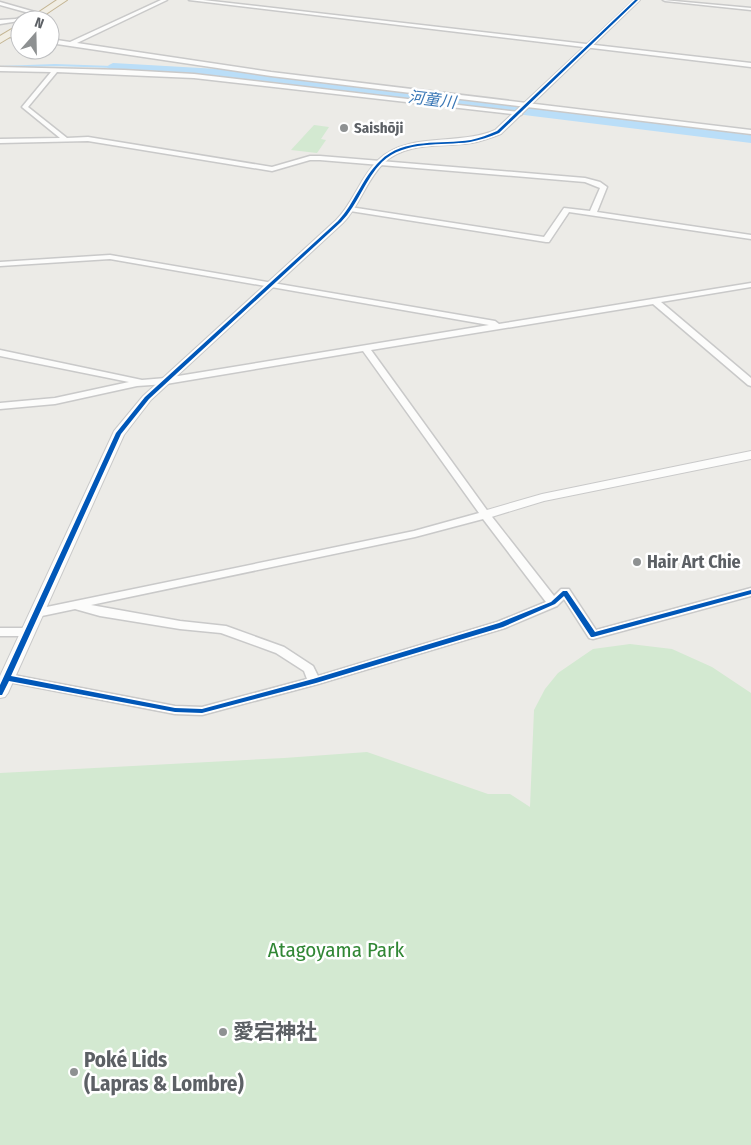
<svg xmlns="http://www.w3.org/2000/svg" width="751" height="1145" font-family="'Fira Sans Condensed','Noto Sans JP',sans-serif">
	<rect width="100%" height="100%" fill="#ecebe7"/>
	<g fill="#d3e9d1">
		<path d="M 314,125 L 329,127 L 321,139 L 326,140 L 317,153 L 291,150 Z"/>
		<path d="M 630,644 L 672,649 L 712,667 L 751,693 L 751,1145 L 0,1145 L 0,773 L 284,758 L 367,752 L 488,794 L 510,794 L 530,807 L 534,710 L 545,689 L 558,673 L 593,649 Z"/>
	</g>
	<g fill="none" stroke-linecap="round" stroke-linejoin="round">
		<path stroke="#badef8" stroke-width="2" d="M 0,67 L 55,65 L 113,67"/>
		<path fill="#badef8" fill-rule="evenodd" d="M 113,63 L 218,69 L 751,135 L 751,143 L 218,77 L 109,69 L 107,67 L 109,65 Z"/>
		<defs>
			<g id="minor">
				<path d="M 161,0 L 167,0 L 77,43 L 271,72 L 751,130 L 751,134 L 271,76 L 50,43 L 50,39 L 70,42 Z"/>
				<path d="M 189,0 L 203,0 L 751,63 L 751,67 Z"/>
				<path d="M 663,0 L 751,8 L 751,10 L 665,1 Z"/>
				<path d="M 0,2 L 42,14 L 42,15 L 40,16 L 33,15 L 19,21 L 0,24 L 0,20 L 16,19 L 29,13 L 0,5 Z"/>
				<path d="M 7,33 L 20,35 L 20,39 L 5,36 Z"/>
				<path d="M 0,67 L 124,70 L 194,74 L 519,112 L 522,114 L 521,115 L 194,78 L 57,72 L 28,107 L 67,138 L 88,137 L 272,167 L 310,156 L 320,156 L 585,178 L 600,182 L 607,187 L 597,212 L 751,235 L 751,239 L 569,212 L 549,242 L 546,242 L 350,211 L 346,209 L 350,207 L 544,237 L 564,208 L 590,211 L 600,188 L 585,182 L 320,160 L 310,160 L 272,171 L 88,141 L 0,143 L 0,139 L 60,138 L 22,107 L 51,72 L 0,71 Z"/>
				<path d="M 110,255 L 495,321 L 499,324 L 751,283 L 751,287 L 661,302 L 751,378 L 751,386 L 748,385 L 653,304 L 371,350 L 489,513 L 554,596 L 561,589 L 569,589 L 596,630 L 751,588 L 751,596 L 593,639 L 589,638 L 564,599 L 557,606 L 505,628 L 318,684 L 202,715 L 175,714 L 4,681 L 2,678 L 4,675 L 8,674 L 175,706 L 202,707 L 307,679 L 304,671 L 276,653 L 221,633 L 180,629 L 100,616 L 75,609 L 37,617 L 31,613 L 37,609 L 414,531 L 479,513 L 363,351 L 166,384 L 137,386 L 55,404 L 0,409 L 0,403 L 55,398 L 129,382 L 0,356 L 0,350 L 142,380 L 166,378 L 489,325 L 110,259 L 0,266 L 0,262 ZM 483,519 L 546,602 L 497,622 L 318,676 L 313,666 L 284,647 L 226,626 L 180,621 L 91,605 L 415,537 Z"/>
				<path d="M 0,628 L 27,628 L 33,632 L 27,636 L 0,636 Z"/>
			</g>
			<g id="tertiary">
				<path d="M 634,0 L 640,0 L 501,134 C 491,138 482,141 472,143 C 442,148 407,141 384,163 C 366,180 360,206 343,223 L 151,400 L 124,435 L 8,693 L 5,697 L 0,698 L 0,676 L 114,431 L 143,396 L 336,220 C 354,202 360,177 378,160 C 408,131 459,146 495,130 Z"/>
				<path d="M 751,451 L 751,459 L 544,501 L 485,519 L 479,515 L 480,512 L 542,494 Z"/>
			</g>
			<g id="trunk">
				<path d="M 57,0 L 67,0 L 37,20 L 27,20 Z"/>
				<path d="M 20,24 L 20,31 L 0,43 L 0,36 Z"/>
			</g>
		</defs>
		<use href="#minor" stroke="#c9c9c9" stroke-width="3"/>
		<use href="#tertiary" stroke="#c9c9c9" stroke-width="2"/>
		<use href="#trunk" stroke="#c4b593" stroke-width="2"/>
		<use href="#minor" fill="#fcfcfb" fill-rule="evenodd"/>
		<use href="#tertiary" fill="#fcfcfb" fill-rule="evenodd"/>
		<use href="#trunk" fill="#f1eee4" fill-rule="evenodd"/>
		<defs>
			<path id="cycleway" d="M 635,0 L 638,0 L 499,133 C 490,137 480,140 470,142 C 441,146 405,140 382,162 C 365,179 358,205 341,222 L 149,399 L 121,434 L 11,676 L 175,708 L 202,709 L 313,679 L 499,623 L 551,602 L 563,591 L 567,591 L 595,632 L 751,590 L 751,594 L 593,637 L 591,637 L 564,596 L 555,604 L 503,627 L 316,683 L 202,713 L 175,712 L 9,681 L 2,695 L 0,695 L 0,685 L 116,433 L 145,397 L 338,221 C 355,203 362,178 380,161 C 404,137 441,145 471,140 C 480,138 488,135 497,131 Z"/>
		</defs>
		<use href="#cycleway" stroke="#fff" stroke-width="3"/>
		<use href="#cycleway" fill="#0057b8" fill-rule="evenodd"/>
	</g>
	<g fill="#8e9192" stroke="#fff" stroke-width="2">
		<circle cx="344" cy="128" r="5"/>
		<circle cx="637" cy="562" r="5"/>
		<circle cx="223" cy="1032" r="5"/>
		<circle cx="74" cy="1072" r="5"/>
	</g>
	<g text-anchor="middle" stroke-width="5" stroke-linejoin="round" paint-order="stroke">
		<g font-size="15" font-weight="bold" fill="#5c6065" stroke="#fff" text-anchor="start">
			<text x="354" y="133">Saishōji</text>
		</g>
		<g font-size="16" font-style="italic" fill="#3b78b6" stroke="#fff">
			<text transform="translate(432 99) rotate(7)" y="6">河童川</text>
		</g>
		<g font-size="18" font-weight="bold" fill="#5c6065" stroke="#fff" text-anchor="start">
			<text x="647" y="568">Hair Art Chie</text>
		</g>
		<g font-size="21" fill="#318735" stroke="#fff">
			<text x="336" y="957">Atagoyama Park</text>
		</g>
		<g font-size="21" font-weight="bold" fill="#5c6065" stroke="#fff" text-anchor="start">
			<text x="233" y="1039">愛宕神社</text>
			<text x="84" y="1067">Poké Lids<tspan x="84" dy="24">(Lapras &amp; Lombre)</tspan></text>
		</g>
	</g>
	<g transform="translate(35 35) rotate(20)"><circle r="24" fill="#ffffff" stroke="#bebfc1"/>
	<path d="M0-4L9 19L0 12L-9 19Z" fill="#8e9192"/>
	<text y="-8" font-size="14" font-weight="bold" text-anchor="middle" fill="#5c6065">N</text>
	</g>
</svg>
